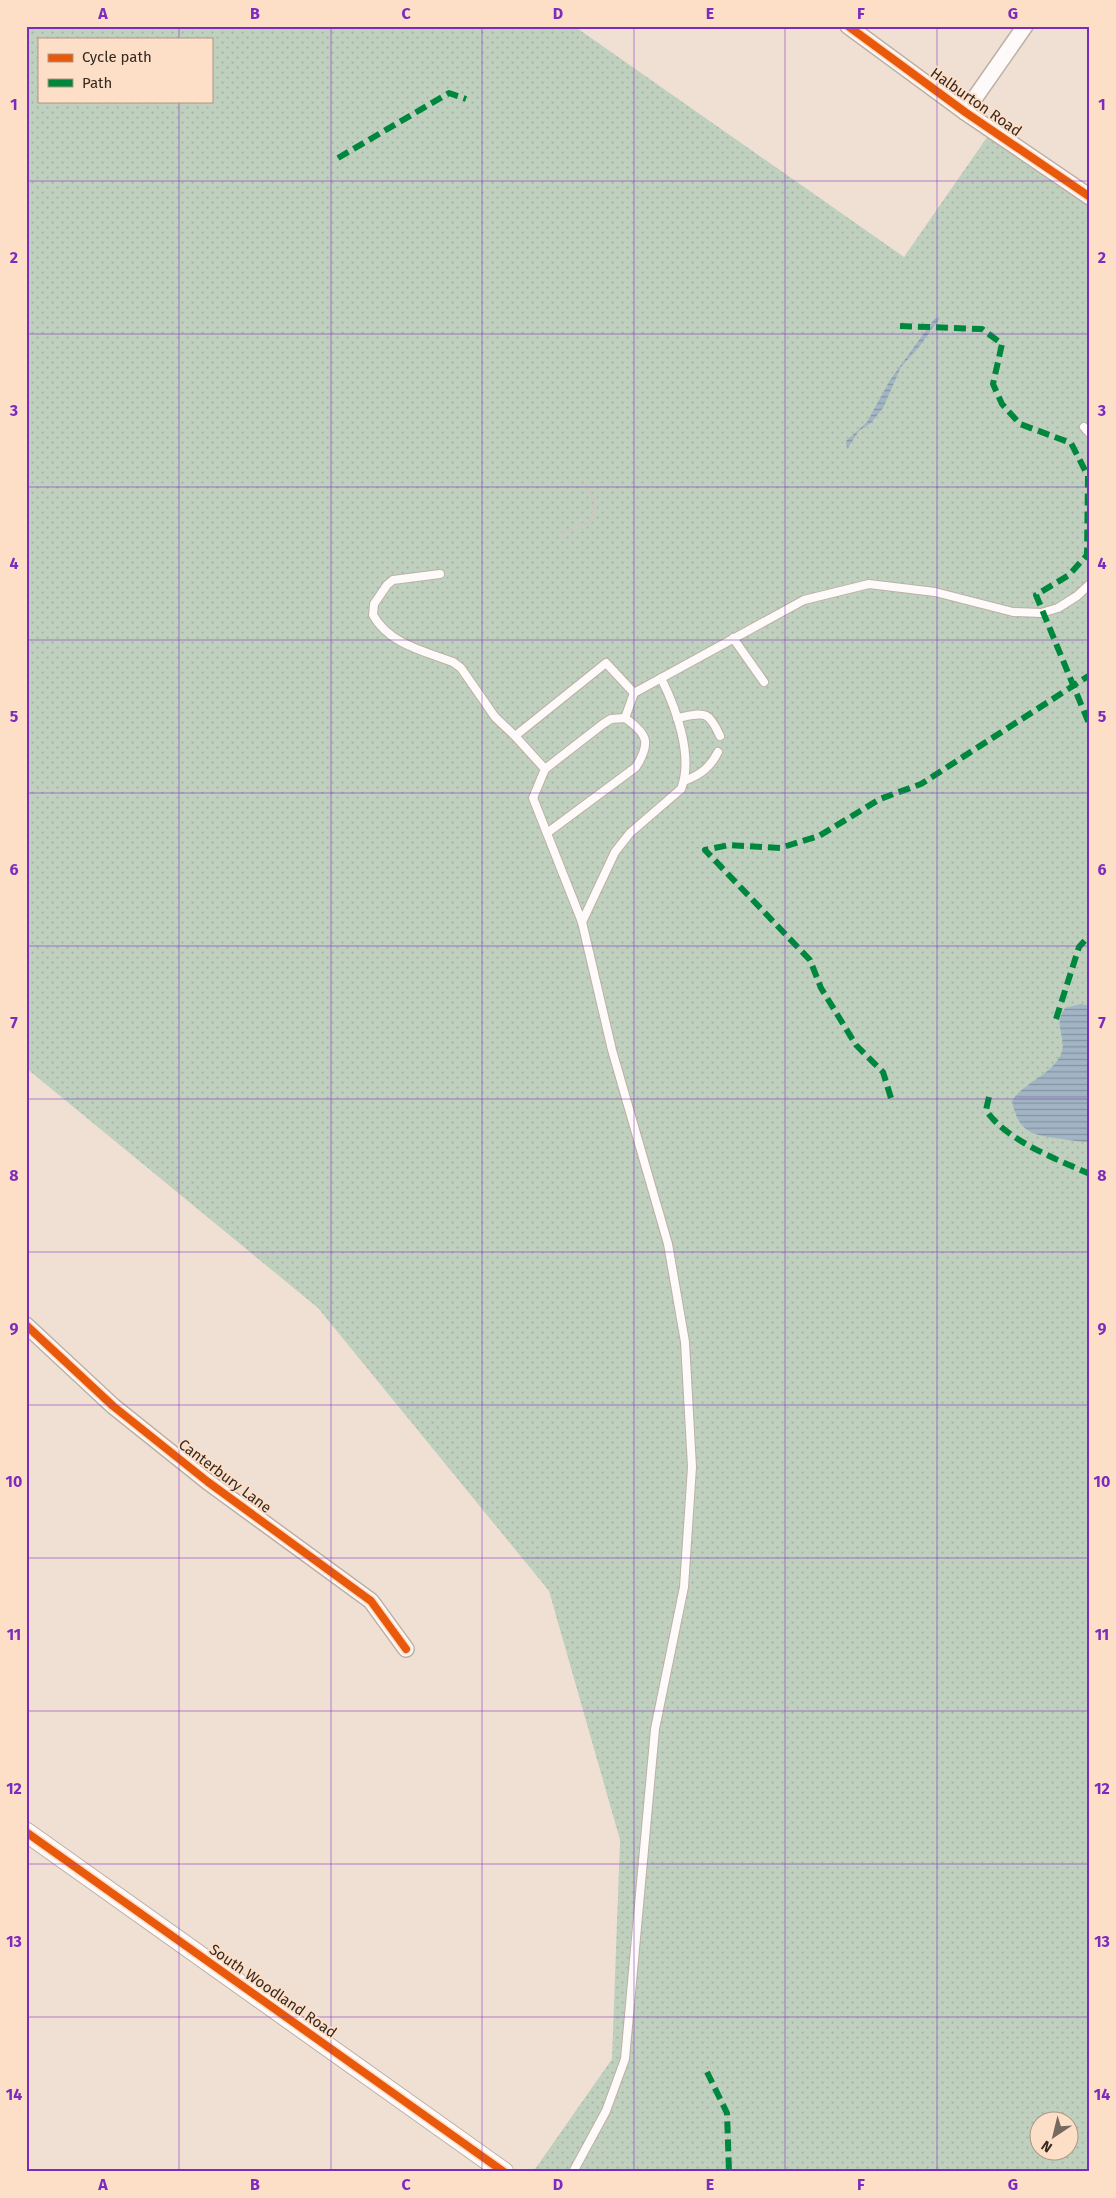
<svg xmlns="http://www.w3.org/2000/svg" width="1116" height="2198" font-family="'Fira Sans',sans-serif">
	<defs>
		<pattern id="grass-dots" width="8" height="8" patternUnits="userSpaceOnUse" patternTransform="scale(1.25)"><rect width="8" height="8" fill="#c0d0be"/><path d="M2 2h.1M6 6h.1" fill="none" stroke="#a6b3a3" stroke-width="1.8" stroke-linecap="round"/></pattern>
		<pattern id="water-rules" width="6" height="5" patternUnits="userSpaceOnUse" patternTransform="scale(1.25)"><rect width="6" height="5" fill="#a2b5c5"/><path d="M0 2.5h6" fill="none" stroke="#8593a0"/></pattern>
	</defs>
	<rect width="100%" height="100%" fill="#f0e0d4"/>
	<path fill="url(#grass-dots)" fill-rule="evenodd" d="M 26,26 L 574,26 L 904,257 L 992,130 L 1090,197 L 1090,2172 L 533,2172 L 612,2059 L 620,1840 L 549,1591 L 318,1308 L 26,1068 ZM 39,39 L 211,39 L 211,101 L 39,101 ZM 1038,2120 L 1068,2120 L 1068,2150 L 1038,2150 Z"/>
	<g fill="url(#water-rules)">
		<path d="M 935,318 L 940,318 L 919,347 L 901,367 L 883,408 L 871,423 L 859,431 L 847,449 L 846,441 L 867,422 L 890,380 Z"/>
		<path d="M 1081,1004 L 1090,1006 L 1090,1142 C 1080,1142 1071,1140 1062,1139 C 1032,1135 1019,1134 1012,1101 C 1024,1082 1052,1075 1061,1054 C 1066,1042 1058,1030 1060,1019 C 1060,1016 1063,1012 1065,1008 Z"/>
	</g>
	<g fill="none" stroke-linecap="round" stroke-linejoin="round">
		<defs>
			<g id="service">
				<path d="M 1084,427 L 1090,434"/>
				<path d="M 440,574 L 393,580 L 387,585 L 374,604 L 373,615 C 389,644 424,651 453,662 L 461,668 L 495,717 L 515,736"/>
				<path d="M 733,638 L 764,682"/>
				<path d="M 625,718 L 634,693"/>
				<path d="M 677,718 C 704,713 708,709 720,736"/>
				<path d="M 545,769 L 603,724 L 611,719 L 625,718 C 648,734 651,743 636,767 L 547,833"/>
				<path d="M 684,781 C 700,775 710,768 718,752"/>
				<path d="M 582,922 L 615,852 L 630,833 L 681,789 C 694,757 676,708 661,678"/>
				<path d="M 573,2172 L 606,2111 L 625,2059 L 655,1729 L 684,1587 L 692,1467 L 685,1342 L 668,1244 L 612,1050 L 582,922 L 533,798 L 545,769 L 515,736 L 606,663 L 634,693 L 804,600 L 869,584 L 935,592 L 1013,612 L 1041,613 L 1058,608 L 1077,596 L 1090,584"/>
			</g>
			<g id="minor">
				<path d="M 848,26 L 965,112 L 1090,197"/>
				<path d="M 965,112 L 1025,26"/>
				<path d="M 26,1325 L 113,1406 L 208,1482 L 371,1601 L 406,1649"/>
			</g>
			<path id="tertiary" d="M 26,1832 L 504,2172"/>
		</defs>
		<use href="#service" stroke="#bdb0a6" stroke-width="10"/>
		<use href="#minor" stroke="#bdb0a6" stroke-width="18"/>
		<use href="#tertiary" stroke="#bdb0a6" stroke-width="21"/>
		<path stroke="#cdc6c2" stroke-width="3" stroke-dasharray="5 2.5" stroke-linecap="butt" d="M 562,534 L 593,520 L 594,503 L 586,485"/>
		<use href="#service" stroke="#fdfaf9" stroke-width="8"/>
		<use href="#minor" stroke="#fdfaf9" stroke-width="15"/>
		<use href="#tertiary" stroke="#fdfaf9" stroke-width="19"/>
		<g stroke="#00873e" stroke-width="6" stroke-dasharray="12 6" stroke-linecap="butt">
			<path d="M 338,158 L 449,93 L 466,99"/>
			<path d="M 900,326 L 982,329 L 1002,344 L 993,384 L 1002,404 L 1020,424 L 1071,443 L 1088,476 L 1087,555 L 1069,575 L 1036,595 L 1090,726"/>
			<path d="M 1056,1019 L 1079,947 L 1090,935"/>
			<path d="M 989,1097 L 986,1110 C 1005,1140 1058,1160 1090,1174"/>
			<path d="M 891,1098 L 883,1072 L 856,1045 L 821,988 L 810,960 L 705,850 L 729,845 L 780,848 L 819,836 L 880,799 L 921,784 L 1090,675"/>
			<path d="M 707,2072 L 727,2113 L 729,2172"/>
		</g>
		<defs>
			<g id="cycleway">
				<path d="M 848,26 L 965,112 L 1090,197"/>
				<path d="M 26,1325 L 113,1406 L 208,1482 L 371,1601 L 406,1649"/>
				<path d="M 26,1832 L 504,2172"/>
			</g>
		</defs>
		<use href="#cycleway" stroke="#fddec7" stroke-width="11"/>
		<use href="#cycleway" stroke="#e8590c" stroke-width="8"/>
	</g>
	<path fill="none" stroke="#7b2cbf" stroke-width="1" stroke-opacity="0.55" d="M 179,26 L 179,39M 331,26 L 331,2172M 482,26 L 482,2172M 634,26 L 634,2172M 785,26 L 785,2172M 937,26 L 937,2172M 179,101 L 179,2172M 26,181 L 1090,181M 26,334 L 1090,334M 26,487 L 1090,487M 26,640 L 1090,640M 26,793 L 1090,793M 26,946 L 1090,946M 26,1099 L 1090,1099M 26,1252 L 1090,1252M 26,1405 L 1090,1405M 26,1558 L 1090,1558M 26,1711 L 1090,1711M 26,1864 L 1090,1864M 26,2017 L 1090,2017"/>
	<g text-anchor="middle" stroke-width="4" stroke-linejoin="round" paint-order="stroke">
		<g font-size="15" fill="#352920" stroke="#fddec7">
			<text transform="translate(976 102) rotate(35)" y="5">Halburton Road</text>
			<text transform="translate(225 1476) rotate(37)" y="5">Canterbury Lane</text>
			<text transform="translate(273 1991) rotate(35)" y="5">South Woodland Road</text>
		</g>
	</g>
	<rect width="1116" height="2198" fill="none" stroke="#fddec7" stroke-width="55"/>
	<rect x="38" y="38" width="175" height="65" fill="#fddec7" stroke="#ad9684"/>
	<rect x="48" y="54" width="25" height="8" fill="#e8590c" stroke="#ad9684"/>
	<text x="82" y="62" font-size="15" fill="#352920">Cycle path</text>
	<rect x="48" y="79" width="25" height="8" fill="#00873e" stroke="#ad9684"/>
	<text x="82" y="88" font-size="15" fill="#352920">Path</text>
	<g transform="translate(1054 2136) rotate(215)"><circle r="24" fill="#fddec7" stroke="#ad9684"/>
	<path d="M0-4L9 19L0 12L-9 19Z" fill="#76695f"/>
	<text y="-8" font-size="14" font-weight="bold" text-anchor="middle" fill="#352920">N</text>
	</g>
	<rect x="28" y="28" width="1060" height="2142" fill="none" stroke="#7b2cbf" stroke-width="2"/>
	<g font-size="16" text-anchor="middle" font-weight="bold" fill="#7b2cbf">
		<text x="103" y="19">A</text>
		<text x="255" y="19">B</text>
		<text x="406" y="19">C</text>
		<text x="558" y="19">D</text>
		<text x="710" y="19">E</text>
		<text x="861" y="19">F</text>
		<text x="1013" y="19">G</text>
		<text x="14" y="110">1</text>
		<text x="1102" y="110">1</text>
		<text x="14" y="263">2</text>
		<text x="1102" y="263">2</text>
		<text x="14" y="416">3</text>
		<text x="1102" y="416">3</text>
		<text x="14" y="569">4</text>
		<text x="1102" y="569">4</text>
		<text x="14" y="722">5</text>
		<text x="1102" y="722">5</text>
		<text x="14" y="875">6</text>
		<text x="1102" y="875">6</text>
		<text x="14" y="1028">7</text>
		<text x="1102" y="1028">7</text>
		<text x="14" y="1181">8</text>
		<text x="1102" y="1181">8</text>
		<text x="14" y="1334">9</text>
		<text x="1102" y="1334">9</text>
		<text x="14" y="1487">10</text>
		<text x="1102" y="1487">10</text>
		<text x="14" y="1640">11</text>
		<text x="1102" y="1640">11</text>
		<text x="14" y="1794">12</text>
		<text x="1102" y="1794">12</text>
		<text x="14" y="1947">13</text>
		<text x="1102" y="1947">13</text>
		<text x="14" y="2100">14</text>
		<text x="1102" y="2100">14</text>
		<text x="103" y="2190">A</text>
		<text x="255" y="2190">B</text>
		<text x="406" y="2190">C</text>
		<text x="558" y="2190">D</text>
		<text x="710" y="2190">E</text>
		<text x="861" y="2190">F</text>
		<text x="1013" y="2190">G</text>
	</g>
</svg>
